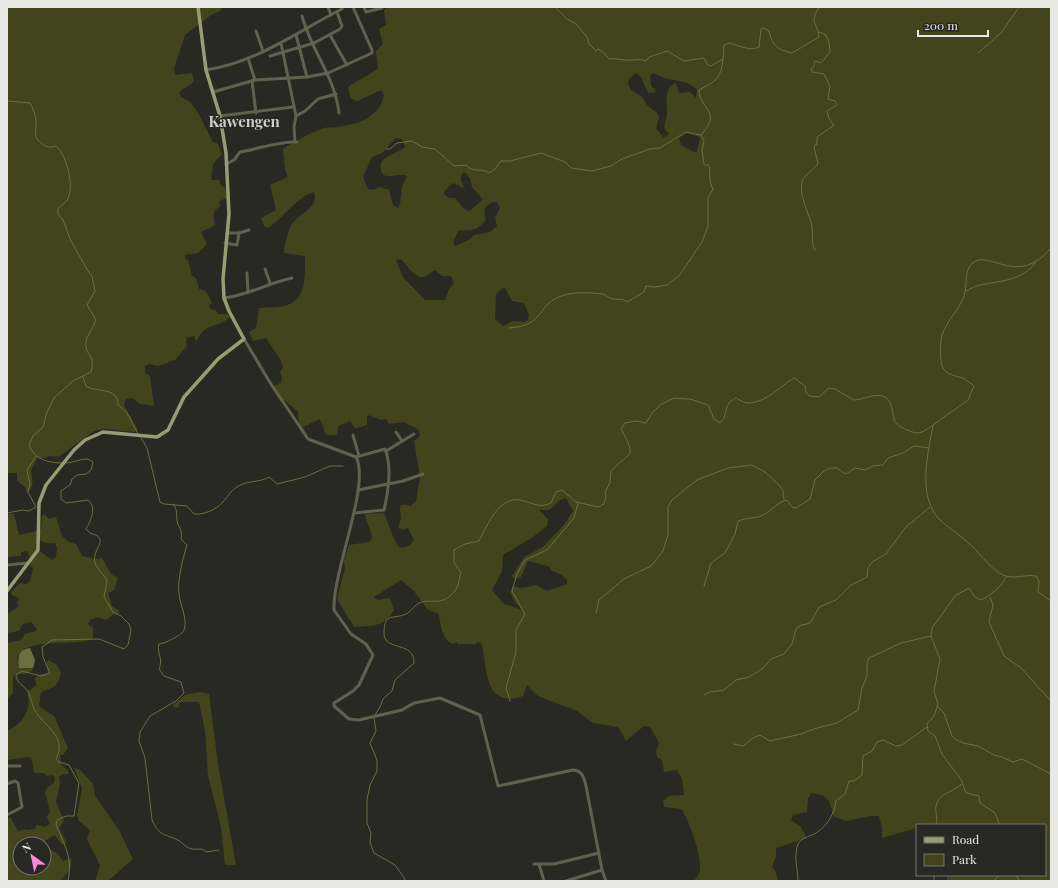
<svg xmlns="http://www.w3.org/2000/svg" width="1058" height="888" font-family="'Playfair Display',serif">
	<rect width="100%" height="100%" fill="#282922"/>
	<g fill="#42451b" fill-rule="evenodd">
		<path d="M 7,7 L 222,7 L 220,11 L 211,15 L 185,35 L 174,68 L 175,75 L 192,73 L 194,82 L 179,92 L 181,97 L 190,102 L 197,111 L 213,142 L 218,144 L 222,154 L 213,164 L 211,180 L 219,180 L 221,186 L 225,187 L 227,198 L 219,201 L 220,206 C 212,212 213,216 215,225 L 201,232 L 207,244 L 198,253 L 185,255 L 185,259 L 188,260 L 192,276 L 196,278 L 199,289 L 206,291 L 212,303 L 209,305 L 210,309 L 215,310 L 218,314 L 228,314 L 230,317 C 215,330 209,320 196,341 L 194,336 L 186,338 L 187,346 L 175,360 L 158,366 L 149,364 L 145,366 L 145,373 L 150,376 L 154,406 L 139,404 L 133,398 L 126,399 L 124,405 L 138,430 L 134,432 L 105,429 L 94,431 L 58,457 L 48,456 L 47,458 L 38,458 L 31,470 C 32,478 35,487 27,493 L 25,487 L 17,481 L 17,473 L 7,473 Z"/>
		<path d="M 388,7 L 1051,7 L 1051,881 L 947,881 L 947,875 L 1045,875 L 1045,825 L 917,825 L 917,828 L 882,838 L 882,828 L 879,816 L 871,816 L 846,821 L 833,816 C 830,799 828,795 811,793 L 808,799 L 807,812 L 793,815 L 791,820 L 800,826 L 807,838 L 776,848 L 776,856 L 772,867 L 776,872 L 778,881 L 694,881 C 696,878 700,873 700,870 C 702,855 689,822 682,809 L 664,807 L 663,801 L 669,796 L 684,795 L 682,779 L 677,770 L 664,772 L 662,760 L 657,757 L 656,751 L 659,743 L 650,727 L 644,726 L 626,741 L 618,727 L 593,723 L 577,711 L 538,696 L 527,685 L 523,696 C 484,709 487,669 482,644 L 477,642 L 476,644 L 457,644 L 457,642 L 453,644 C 440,637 442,625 438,613 L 428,610 L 414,591 L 401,580 L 374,597 L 378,600 L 390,598 L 394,610 C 385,627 372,626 354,627 L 337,599 L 345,568 L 344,561 L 349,545 L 369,542 L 372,538 C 371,529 366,523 365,514 L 384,513 L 394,539 L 399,547 C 407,548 410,546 414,540 L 408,528 L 403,530 L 398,527 C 399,524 401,520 401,517 C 400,508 396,502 411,506 L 416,501 L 420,477 L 414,441 L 420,436 L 418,429 L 403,422 L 389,424 L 386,419 L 381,420 L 377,418 L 373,418 L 370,415 L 367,417 L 367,425 L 357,428 L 355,428 L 350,421 L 338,426 L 337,435 L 326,435 L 320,419 L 303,427 L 306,433 L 302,434 L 299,429 L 298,412 L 284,400 L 281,402 L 271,387 L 281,383 L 282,377 L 280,372 L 283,367 L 280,359 L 266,338 L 253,341 L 249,332 L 256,328 L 259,308 C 268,307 282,308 290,304 C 307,295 305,273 305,256 L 284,253 L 284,249 C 286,243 287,234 290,228 C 296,212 320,210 314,192 C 296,197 284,218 268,228 L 264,226 L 261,218 L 276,210 L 270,185 L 288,177 L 285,170 L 283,149 C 295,141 310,133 324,128 C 328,127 333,128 337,127 C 358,124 379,118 384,95 L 381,90 L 358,101 L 351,99 L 348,87 C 358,79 370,76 378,68 L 376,51 L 383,44 L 379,29 L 386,25 L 384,10 ZM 636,73 L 641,77 L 648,93 L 656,92 L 651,85 L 650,76 L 653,73 L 664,78 L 687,83 L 697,89 L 696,98 L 690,92 L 679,93 L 676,83 C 663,86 667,105 667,114 C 667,120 663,123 665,130 L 669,134 L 664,138 L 656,128 L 659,118 L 658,114 L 647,105 L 642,97 L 631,90 L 628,84 L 629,79 ZM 687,133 L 700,137 L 697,152 L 694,152 L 681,145 L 679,138 ZM 396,138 L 402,139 L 405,147 C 399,152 389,154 383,160 C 381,162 380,166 381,169 C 382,183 400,171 407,176 L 402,187 L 400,204 L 398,208 L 393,205 L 389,190 L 379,187 L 374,190 L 368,189 L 363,177 L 372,157 L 382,153 ZM 464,172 L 470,178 L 472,187 L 483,200 L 469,211 L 463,208 L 455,198 L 449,198 L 444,194 L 445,190 L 453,183 L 464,188 L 461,180 L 462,173 ZM 493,202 L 497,202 L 500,208 L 495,218 L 497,226 L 490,232 L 474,235 L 469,240 L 455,246 L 453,242 L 458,231 C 473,229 474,233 486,220 C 484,211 482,207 493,202 ZM 401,259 C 407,265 414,278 423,277 C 427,276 431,272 435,270 L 442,276 L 451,276 L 454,284 L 449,289 L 445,300 L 425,300 L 403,277 L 396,260 ZM 502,288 L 505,288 L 512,301 L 524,303 L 529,315 L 528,319 L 525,322 L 513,321 L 503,326 L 495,319 L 496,294 ZM 566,498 L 573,511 L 563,526 L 543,547 L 524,557 L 512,576 L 515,579 L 521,577 L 528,561 L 548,566 L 552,571 L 562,575 L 567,580 L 567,584 L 547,591 L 536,585 L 522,588 L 513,586 L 510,592 L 514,601 L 522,610 L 504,604 L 492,590 L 502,571 L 503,555 L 533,537 L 547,526 L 548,519 L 539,510 C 542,509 544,511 548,510 C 556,507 557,499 566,498 Z"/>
		<path d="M 7,514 L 14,514 L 19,535 L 41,530 L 42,516 L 44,514 L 49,519 L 56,517 L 62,536 L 69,542 L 76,544 L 82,556 L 98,559 L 102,558 L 111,574 L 118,578 L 114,590 L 108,593 L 112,606 L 119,611 L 119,614 L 114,614 L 106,620 L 98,617 L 90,620 L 88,624 L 93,628 L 93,639 C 75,647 27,636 17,657 L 19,668 L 33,668 L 32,671 L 25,674 L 16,674 L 13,677 L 13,693 L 7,699 L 7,643 L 21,640 L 25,634 L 36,631 L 37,629 L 31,622 L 23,624 L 19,631 L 7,633 L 7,614 L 19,606 L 17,603 L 19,598 L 12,595 L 11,592 L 20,583 L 26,584 L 30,581 L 33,568 L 30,566 L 31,561 L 27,551 L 21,552 L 21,556 L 7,557 ZM 38,539 L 45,543 L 55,543 L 57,548 L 56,557 L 52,560 L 37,549 Z"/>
		<path d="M 48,660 L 57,665 L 61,673 C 57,689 53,687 41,692 L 39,706 L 54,716 L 68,748 L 63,755 L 60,755 L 61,764 L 68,771 L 68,774 L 62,774 L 59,777 L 60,783 L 56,802 L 64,821 L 59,828 L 67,843 L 62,845 L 55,835 L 43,842 L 43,844 L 20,844 L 20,868 L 44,868 L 44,846 L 58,854 L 63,861 L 71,858 C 73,869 67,873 60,881 L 7,881 L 7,819 L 10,817 L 18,831 L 25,829 L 27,830 L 35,829 L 37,825 L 46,827 L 50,823 L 47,817 L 50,811 L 45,792 L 47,788 L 54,783 L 55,777 L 52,775 L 47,776 L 44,773 L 34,773 L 32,760 L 29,757 L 7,760 L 7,731 C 24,723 32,710 27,691 L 36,686 L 35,678 L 39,675 L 48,673 L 46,665 Z"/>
		<path d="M 200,692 L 209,694 L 218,764 L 236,865 L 225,865 L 221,827 L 208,776 L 205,731 L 199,702 L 180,702 L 178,708 L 174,707 L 173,705 L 185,695 Z"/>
		<path d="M 74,767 L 80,770 L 93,784 L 95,796 L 119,830 L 133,859 L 108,881 L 95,881 L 100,865 L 87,839 L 90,830 L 79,821 L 77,815 L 82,789 Z"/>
	</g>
	<path fill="#6c7041" d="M 30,648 L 35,660 L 33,668 L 19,668 C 18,658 17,650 30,648 Z"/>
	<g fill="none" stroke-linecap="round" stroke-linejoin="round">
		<g stroke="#6c7041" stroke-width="1">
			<path d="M 555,7 L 567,19 L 576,24 L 587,37 L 589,44 L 596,51 L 598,49 L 605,54 L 609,59 C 616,58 620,60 626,60 C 633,61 638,58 646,61 L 649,57 L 667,51 L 684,61 L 704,58 L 707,64 L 711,66 L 723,59"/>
			<path d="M 978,53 L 1001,33 L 1019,7"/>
			<path d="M 7,101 L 30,103 C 32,107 34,111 35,115 C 39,129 29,136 44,145 C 48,147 51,148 56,146 C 67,155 75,188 67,200 C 65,203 60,206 58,209 L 58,214 L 63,220 L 71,241 L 88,271 L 92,276 L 95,291 L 87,305 L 96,320 C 93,329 84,338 86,347 C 89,359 95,356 91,372 L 73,381 L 54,398 L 47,412 L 43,427 L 33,436 L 29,445 C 34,459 48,463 62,463"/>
			<path d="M 701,135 C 723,110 700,111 699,90 C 704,87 709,85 713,82 C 724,75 723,56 724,45 L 729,43 C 738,45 751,52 759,47 L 761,29 L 764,28 L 769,31 C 773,47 777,49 792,53 L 819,37 C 817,21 809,24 819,7"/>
			<path d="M 386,149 L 390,149 L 397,143 L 412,141 L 422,147 L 435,149 L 454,166 L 466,165 C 475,174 481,167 489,173 L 495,169 L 501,161 L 510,161 L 541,153 L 565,162 L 571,168 L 592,171 L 611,166 L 622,159 L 650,149 L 660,148 L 686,132 L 700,135"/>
			<path d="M 1051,248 C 1019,287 990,251 974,262 C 964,268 967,283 965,293 C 961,308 947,320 942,335 C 940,342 940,359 942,366 C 946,376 956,375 965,379 C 968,381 971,384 974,386 L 968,400 L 933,425 C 928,454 917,495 939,519 C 949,529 962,536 972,546 C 980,554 995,574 1006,576 C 1017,579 1026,574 1036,576 L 1039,581 L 1038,592 L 1051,601"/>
			<path d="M 815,250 C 811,242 813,235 812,226 C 809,213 797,192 803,179 C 807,173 814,169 818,164 L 814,146 L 817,144 L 817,137 L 834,125 L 829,119 L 827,111 L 837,105 L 835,101 L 828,99 L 830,86 L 824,74 L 812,72 L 811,70 L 814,66 L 815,61 L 821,63 L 830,52 L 829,42 L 825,34 L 819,32"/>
			<path d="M 966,291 C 970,289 975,286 980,285 C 999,281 1025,281 1036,261"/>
			<path d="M 509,328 C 521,327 531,325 539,315 C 543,311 545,306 549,303 C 563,291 585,292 602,294 C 605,294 607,297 610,298 C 617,301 621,297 627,302 L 644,292 L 646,286 L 655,287 L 667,285 L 679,276 L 702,242 L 708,226 L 708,198 L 713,189 C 707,178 712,171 708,164 L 706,166 L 704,164 L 702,150 L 704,141 L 701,135"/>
			<path d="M 83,377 L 86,386 C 95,393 118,386 118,405 L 127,413 L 138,434"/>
			<path d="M 140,436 L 147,448 L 160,502 L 164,504 L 187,506 L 194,514 C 203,515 216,510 222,503 C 228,497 230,491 237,487 C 247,480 259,483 269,477 L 277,484 L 305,477 L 330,466 L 343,466"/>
			<path d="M 66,463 C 75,463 86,455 93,462 L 91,470 L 86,474 L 77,475 L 72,479 L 70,485 L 61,491 L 61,499 L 66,503 L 88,500 C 97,508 91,520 86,529 L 90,533 C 112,539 91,548 95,563 C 97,569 104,574 107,581 L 104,597 L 113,612 L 121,616 L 129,624 L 131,630 L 128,645 L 124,649 L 99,639 L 52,640 L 42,647 L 43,657 L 50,673 L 41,676 L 22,671 L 16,675 C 16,683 24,685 28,692 C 31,697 32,704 34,709 C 43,726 68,736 56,759 L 59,762 L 69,765 L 79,783 L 74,816 L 66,816 L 57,820 L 56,824 C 64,846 73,855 68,881"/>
			<path d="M 173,504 C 178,510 176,513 177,520 C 178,529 183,528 181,539 L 187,545 C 183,558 177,580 179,594 C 180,605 188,619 184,630 C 183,635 164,644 159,644 C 156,654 164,658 159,669 L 164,676 L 181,682 L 184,693 L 176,701 L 150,716 L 140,732 L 139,741 L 145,758 L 152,820 C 161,838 164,833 178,840 C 183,843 186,848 192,849 C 198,850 201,847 206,852 L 219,850"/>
			<path d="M 7,513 L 23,510 L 29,511 L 36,507 L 28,492 L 30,484 L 27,470 L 36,456"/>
			<path d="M 704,586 L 711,563 L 725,553 L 735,534 L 738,521 C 747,517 755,519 763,515 C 772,511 777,502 787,500 L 792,507 L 796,508 L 810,499 L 815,480 L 824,471 L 830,468 L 837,468 L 846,474 L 855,468 L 865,470 L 873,466 L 883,465 L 888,458 L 903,453 L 914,446 L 929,448"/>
			<path d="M 990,597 L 993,605 L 989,622 L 1004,656 L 1021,668 L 1051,701"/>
			<path d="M 596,613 L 599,600 L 624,579 L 651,566 L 663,551 L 668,535 L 668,507 L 672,500 L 697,480 L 728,468 L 752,465 L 765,472 L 779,485 L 783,491 L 784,500"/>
			<path d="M 704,695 L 710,692 L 724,690 L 736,680 L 749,677 L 762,669 L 771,659 L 784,654 L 792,644 L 796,629 L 801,625 L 807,624 L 811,622 L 819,607 L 836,600 L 851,585 L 867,577 L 868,568 L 872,562 L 886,554 L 906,527 L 930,507"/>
			<path d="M 510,701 L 506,688 L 516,652 L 516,630 L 525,614 L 512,591 L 517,574 L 525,560 L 547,550 L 574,518 L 578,503"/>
			<path d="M 938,707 L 944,713 L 952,736 L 955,739 L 963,743 L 978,746 L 994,755 L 1002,757 L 1013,762 L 1022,759 L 1051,774"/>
			<path d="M 375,715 L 380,707 L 383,699 L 392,691 L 395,680 L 414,663 C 415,641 384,651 384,634 C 384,610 394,621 408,613 C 412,610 415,605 419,603 C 430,598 440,606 451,595 C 459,589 458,582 461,573 L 454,562 L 454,550 L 465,544 L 479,541 C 488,524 500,493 524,501 C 535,504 540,508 551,503 L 556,492 L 562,490 L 576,502 L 598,507 L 604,504 L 606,497 L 605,493 L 610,482 L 611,471 C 629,451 638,460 621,429 L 625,423 L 637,421 L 646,423 L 653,412 L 660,405 L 674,398 L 690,399 L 708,405 L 714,419 L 720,423 C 729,416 722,404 736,398 C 740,400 744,403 748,403 C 766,403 780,386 794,378 L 805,386 L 806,392 L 809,396 L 819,397 L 829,388 L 835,389 L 854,400 C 864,400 875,392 885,397 C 893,402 892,412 894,420 C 896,424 899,427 903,428 C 918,435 919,435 933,425"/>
			<path d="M 374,718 L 376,731 L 370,743 L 377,760 L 377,771 L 370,785 L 367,800 L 367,823 L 371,833 L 370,842 L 374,853 L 395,865 L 405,879 L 404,881"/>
			<path d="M 734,744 L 743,746 L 753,738 L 760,735 L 770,741 L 801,734 L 817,728 L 837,723 L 858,710 L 862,688 L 867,676 L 867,663 L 869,658 L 901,643 L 931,636"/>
			<path d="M 936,825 C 938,819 935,812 936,806 C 938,793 954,792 962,784"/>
			<path d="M 1000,825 L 995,813 L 980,803 L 979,796 L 967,793 L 965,791 L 962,781 L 942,754 L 935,736 L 928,731 L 927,724 L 934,716 L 938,704 L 934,691 L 940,659 L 931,636 L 932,628 L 956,595 L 969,588 L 975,597 L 981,600 C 989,596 1003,586 1006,577"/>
			<path d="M 934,875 L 934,881"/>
			<path d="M 1016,875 L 1019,881"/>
			<path d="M 798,881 C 798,871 794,858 797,847 C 799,838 809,837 816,833 C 827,826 835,813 836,801 L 845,794 L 849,781 L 854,781 L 862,775 L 863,756 L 872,751 L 877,742 L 883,740 L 896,746 L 902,745 L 927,727"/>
			<path d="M 994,881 L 999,875"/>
			<path d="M 1049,881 L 1051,881"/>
		</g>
		<g stroke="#60624f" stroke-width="3">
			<path d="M 328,7 L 331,15"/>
			<path d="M 364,7 L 366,12 L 382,8"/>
			<path d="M 302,16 C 311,50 335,77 339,113"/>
			<path d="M 256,31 L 263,51"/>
			<path d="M 296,35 L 307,77"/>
			<path d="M 330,35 L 347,65"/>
			<path d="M 281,43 L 296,116 L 305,111 L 318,99 L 336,94"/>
			<path d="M 270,56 L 314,43 L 340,29 L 342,26 L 337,12"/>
			<path d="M 248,58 L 255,80"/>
			<path d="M 206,70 C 256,63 298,31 342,9 L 342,7"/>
			<path d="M 252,81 L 256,113"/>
			<path d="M 213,92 L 255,80 L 307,77 L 328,73 L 372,53 L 372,50 L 353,7"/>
			<path d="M 220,116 L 293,107"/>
			<path d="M 295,142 L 294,127 L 296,116"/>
			<path d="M 226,164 L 234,160 L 240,152 C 259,149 278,141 297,142"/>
			<path d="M 239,233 L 249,230"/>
			<path d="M 225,243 L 237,245 L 239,233 L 227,233"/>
			<path d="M 265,269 L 270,283"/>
			<path d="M 247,273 L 248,292"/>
			<path d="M 224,298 C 248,295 269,283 292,278"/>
			<path d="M 244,339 L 269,381 L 308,439 L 356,457 C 371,484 332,573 334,610 L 351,634 L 366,644 L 373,655 L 359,685 L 353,691 L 334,703 L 334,706 L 349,719 L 359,720 L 402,710 L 414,703 L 440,698 L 480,715 L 498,786 L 573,770 C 583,771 584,778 586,786 L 602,870 L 606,881"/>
			<path d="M 396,432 L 402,441"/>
			<path d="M 353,435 L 359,456"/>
			<path d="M 386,451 L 414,434"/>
			<path d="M 358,490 L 403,481 L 423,474"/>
			<path d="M 354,513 L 384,510 C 388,493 392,466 385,449 L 356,457"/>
			<path d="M 7,565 L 28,563"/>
			<path d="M 7,766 L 20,766"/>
			<path d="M 7,784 L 15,781 L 18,783 L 22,807 L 7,815"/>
			<path d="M 534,864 L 554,864 L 599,853"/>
			<path d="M 539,864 L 544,881"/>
			<path d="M 566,881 L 602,870"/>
		</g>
		<path stroke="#989c73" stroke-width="3.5" d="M 7,591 L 38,550 L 39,503 L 46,485 L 74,450 L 85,440 L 103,432 L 157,437 L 168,430 L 184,397 L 218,359 L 244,339 L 229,311 L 224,298 L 223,279 L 229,214 L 226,153 L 220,116 L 206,70 L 198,7"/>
	</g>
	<g text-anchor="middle" stroke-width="3" stroke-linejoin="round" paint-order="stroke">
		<g font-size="15" font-weight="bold" fill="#cfd0c8" stroke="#282922">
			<text x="244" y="127">Kawengen</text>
		</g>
	</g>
	<rect width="1058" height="888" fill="none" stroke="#e7e8e4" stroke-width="16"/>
	<rect x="916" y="824" width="130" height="52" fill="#282922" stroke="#747570"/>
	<rect x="924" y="837" width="20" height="6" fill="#989c73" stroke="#747570"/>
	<text x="952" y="844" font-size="12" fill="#e7e8e4">Road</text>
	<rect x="924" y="854" width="20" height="12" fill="#42451b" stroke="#747570"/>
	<text x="952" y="864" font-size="12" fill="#e7e8e4">Park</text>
	<g transform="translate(32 856) rotate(327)"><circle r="19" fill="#282922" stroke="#747570"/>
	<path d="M0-3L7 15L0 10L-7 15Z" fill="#ff85df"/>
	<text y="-6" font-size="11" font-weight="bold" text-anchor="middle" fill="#e7e8e4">N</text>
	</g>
	<path d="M918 30v6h70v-6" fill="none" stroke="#e7e8e4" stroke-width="2"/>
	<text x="924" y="30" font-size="12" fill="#e7e8e4" stroke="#282922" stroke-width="3" paint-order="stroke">200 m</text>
</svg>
